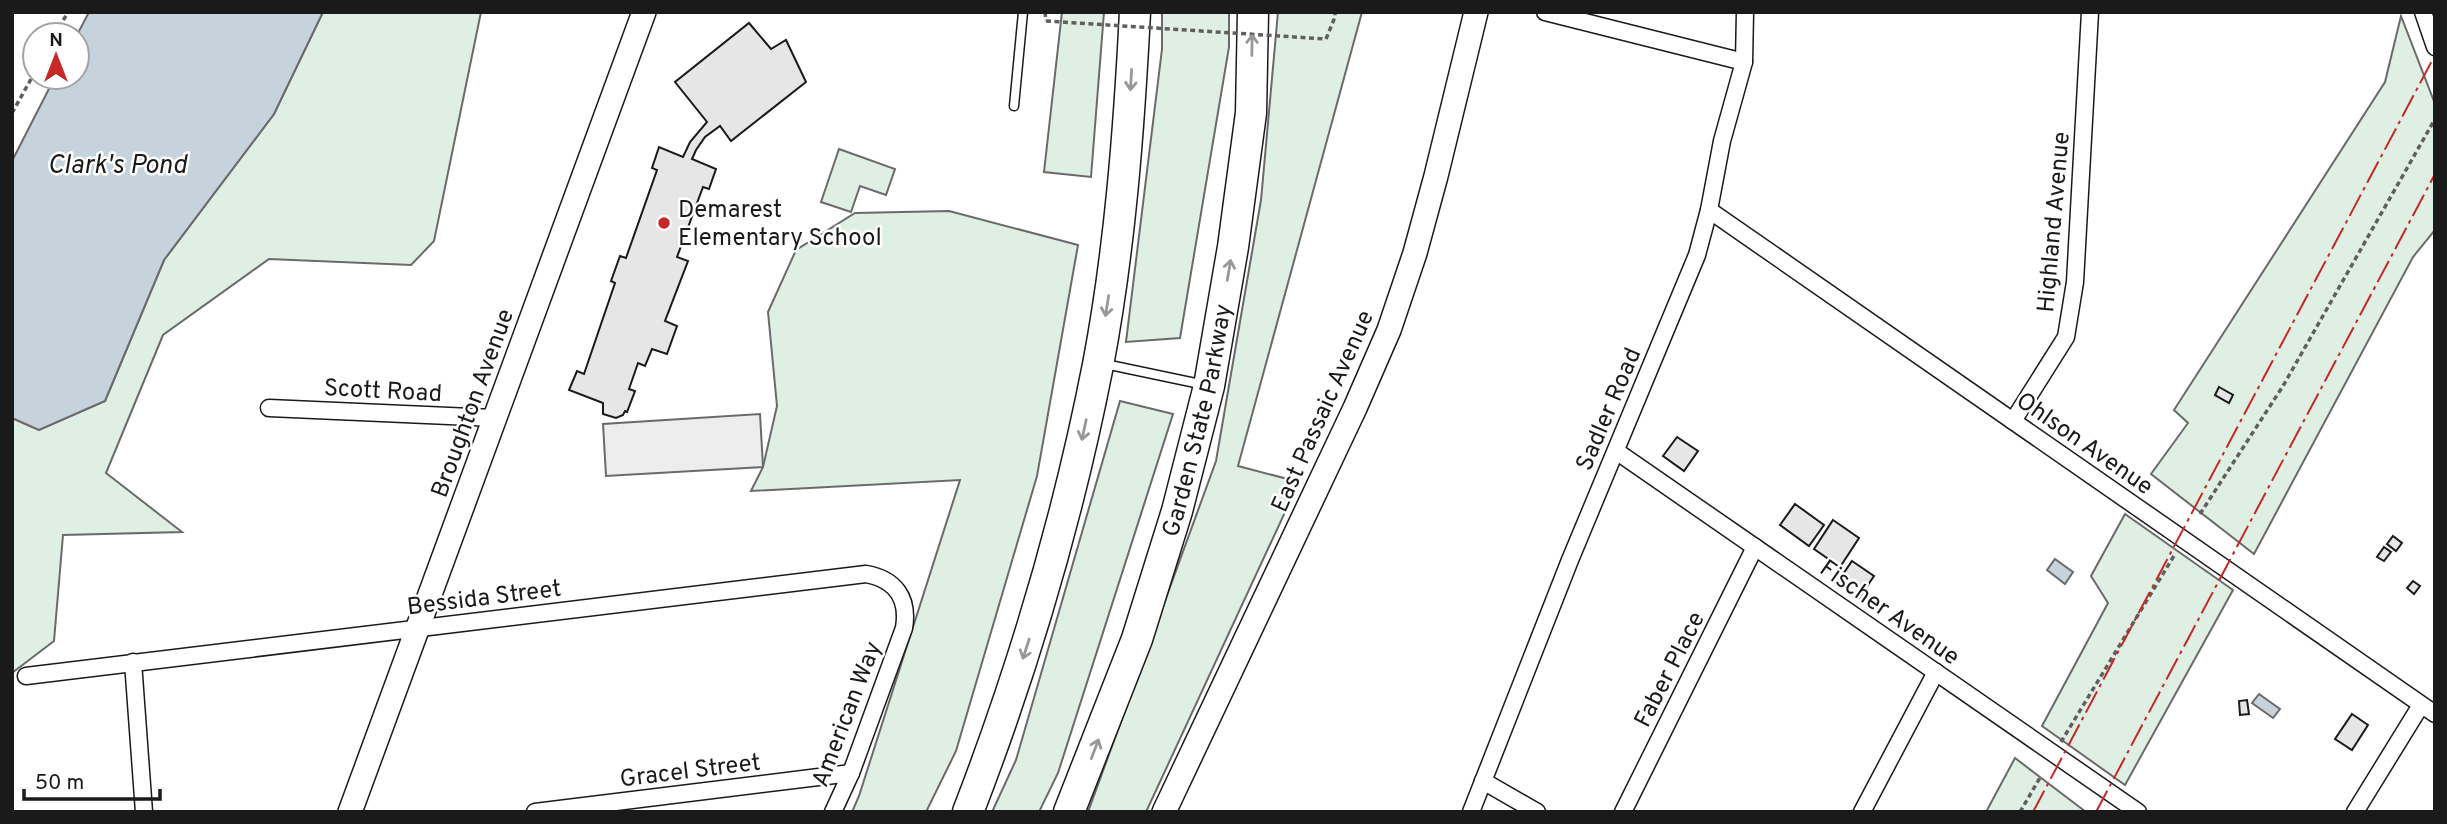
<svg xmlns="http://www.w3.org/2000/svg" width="2447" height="824" font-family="Overpass,sans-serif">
	<rect width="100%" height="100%" fill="#fff"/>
	<g fill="#e0efe3" stroke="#6a6a6a" stroke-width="2">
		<path d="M 323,12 L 481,12 L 434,241 L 411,265 L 269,259 L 163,335 L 106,473 L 182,532 L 63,535 L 54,641 L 12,673 L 12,418 L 39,430 L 105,401 L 164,260 L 274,114 Z"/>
		<path d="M 1062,12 L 1104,12 L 1091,177 L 1044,172 Z"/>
		<path d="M 1162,12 L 1229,12 L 1229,47 L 1180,338 L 1126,342 L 1162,49 Z"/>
		<path d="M 1278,12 L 1362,12 L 1238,466 L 1299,482 L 1146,812 L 1088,812 L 1216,461 L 1261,200 Z"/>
		<path d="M 2401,16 L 2435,104 L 2435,230 L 2413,257 L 2254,554 L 2151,474 L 2188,423 L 2174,410 L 2385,82 Z"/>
		<path d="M 839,149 L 895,169 L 886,195 L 860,186 L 851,212 L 821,202 Z"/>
		<path d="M 949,211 L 1078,245 L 1037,476 L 956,751 L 926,812 L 852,812 L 859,796 L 960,480 L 751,491 L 763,467 L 777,406 L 768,312 L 796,250 L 855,213 Z"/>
		<path d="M 1120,401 L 1173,414 L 1058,773 L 1039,812 L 992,812 L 1016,760 Z"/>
		<path d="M 2125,514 L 2233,590 L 2125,785 L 2042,726 L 2108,603 L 2091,576 Z"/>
		<path d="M 2015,758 L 2086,812 L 1986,812 Z"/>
	</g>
	<path fill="#ededed" stroke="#6a6a6a" stroke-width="2" d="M 760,414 L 763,467 L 606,476 L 603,424 Z"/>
	<g fill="#c6d2dc" stroke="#6a6a6a" stroke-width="2">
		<path d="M 89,12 L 323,12 L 274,114 L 164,260 L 105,401 L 39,430 L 12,418 L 12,161 L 55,77 L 77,77 L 77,35 Z"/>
		<path d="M 2055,559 L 2073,572 L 2065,584 L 2047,570 Z"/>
		<path d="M 2259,694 L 2280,709 L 2273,718 L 2252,703 Z"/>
	</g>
	<g fill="#e6e6e6" stroke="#1a1a1a" stroke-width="2">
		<path d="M 749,23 L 771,49 L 786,40 L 806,82 L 731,141 L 720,126 L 705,137 L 696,150 L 692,159 L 716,169 L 709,189 L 703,187 L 677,257 L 688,261 L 665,321 L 677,326 L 667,354 L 652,349 L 645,366 L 638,363 L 629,389 L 635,391 L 627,412 L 625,411 L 623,415 L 616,418 L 603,414 L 603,403 L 569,390 L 577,371 L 584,374 L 615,283 L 611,281 L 620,256 L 626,258 L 657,170 L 652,168 L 659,147 L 683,157 L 690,142 L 707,122 L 675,82 Z"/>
		<path d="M 2219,387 L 2233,395 L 2229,403 L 2215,395 Z"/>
		<path d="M 1677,437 L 1698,451 L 1684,471 L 1663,456 Z"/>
		<path d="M 1795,504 L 1824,525 L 1809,546 L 1780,525 Z"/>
		<path d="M 1833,520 L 1859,538 L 1840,567 L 1814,549 Z"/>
		<path d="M 2393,536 L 2402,543 L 2396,551 L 2387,544 Z"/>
		<path d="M 2384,547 L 2391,552 L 2384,561 L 2377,557 Z"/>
		<path d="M 1852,561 L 1874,576 L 1859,598 L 1837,583 Z"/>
		<path d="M 2413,581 L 2420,586 L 2414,594 L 2407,588 Z"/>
		<path d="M 2247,700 L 2249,714 L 2240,715 L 2239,701 Z"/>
		<path d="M 2352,714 L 2368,725 L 2352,750 L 2335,739 Z"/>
	</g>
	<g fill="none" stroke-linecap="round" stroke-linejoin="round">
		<defs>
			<g id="lane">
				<path d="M 1014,106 L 1023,12"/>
				<path d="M 1105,364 L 1205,385"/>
			</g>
			<g id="street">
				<path d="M 1545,12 L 1744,62"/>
				<path d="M 2423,12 L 2435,47"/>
				<path d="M 1709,210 L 2435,714"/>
				<path d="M 269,408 L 494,418"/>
				<path d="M 2013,421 L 2066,337 L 2075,282 L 2090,12"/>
				<path d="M 1616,451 L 2138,812"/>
				<path d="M 133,662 L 144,812"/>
				<path d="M 26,676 L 866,574 C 895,579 909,598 904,628 L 851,773 L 833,812"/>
				<path d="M 1483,781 L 1537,812"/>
				<path d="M 535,812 L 851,773"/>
				<path d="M 1471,812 L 1570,560 L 1697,255 L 1709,210 L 1722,141 L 1744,62 L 1745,12"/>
				<path d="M 1623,812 L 1755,547"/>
				<path d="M 1862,812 L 1936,672"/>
				<path d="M 2355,812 L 2421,705"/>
			</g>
			<g id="secondary">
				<path d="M 350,812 L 644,12"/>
				<path d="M 1164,812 L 1355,408 L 1389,330 L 1415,253 L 1436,176 L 1476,12"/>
			</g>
			<g id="highway">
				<path d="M 968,812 C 1024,667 1068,518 1098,365 C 1120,249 1129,130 1135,12"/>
				<path id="s1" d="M 1069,812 L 1137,639 L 1177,511 L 1209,386 L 1233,247 L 1251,113 L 1253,12"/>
			</g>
		</defs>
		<use href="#lane" stroke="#1a1a1a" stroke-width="11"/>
		<use href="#street" stroke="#1a1a1a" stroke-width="19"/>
		<use href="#secondary" stroke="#1a1a1a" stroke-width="26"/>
		<use href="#highway" stroke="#1a1a1a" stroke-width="33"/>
		<g stroke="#5f5f5f" stroke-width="3.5" stroke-dasharray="5 3.5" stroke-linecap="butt">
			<path d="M 1045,12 L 1046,21"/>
			<path d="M 55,35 L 68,12"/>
			<path d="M 1326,39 L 1335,17 L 1335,12"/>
			<path d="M 12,113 L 35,72"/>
			<path d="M 2200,514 L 2283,386 L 2435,119"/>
			<path d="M 2061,742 L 2175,554"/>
			<path d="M 2020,812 L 2041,776"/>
		</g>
		<use href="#lane" stroke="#fff" stroke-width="8"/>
		<use href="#street" stroke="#fff" stroke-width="16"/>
		<use href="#secondary" stroke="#fff" stroke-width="23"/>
		<use href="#highway" stroke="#fff" stroke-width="30"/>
		<path stroke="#5f5f5f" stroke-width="3.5" stroke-dasharray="5 3.5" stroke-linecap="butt" d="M 1046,21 L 1326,39"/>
		<g stroke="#c62828" stroke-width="2" stroke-dasharray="24 5 3.5 5" stroke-linecap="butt">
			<path d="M 2033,812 L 2435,55"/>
			<path d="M 2096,812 L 2435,174"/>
		</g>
	</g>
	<defs><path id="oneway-shaft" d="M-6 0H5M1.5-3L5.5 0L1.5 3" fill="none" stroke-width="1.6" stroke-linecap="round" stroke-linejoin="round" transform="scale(1.75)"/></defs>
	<g stroke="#989898">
		<use href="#oneway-shaft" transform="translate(1252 45) rotate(-89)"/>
		<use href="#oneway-shaft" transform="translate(1131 80) rotate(93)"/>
		<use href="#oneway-shaft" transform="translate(1229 270) rotate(-80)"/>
		<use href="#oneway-shaft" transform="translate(1107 306) rotate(99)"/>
		<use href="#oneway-shaft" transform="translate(1084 430) rotate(102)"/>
		<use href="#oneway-shaft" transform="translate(1026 649) rotate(108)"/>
		<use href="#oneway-shaft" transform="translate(1095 749) rotate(-69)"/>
	</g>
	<circle fill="#c62828" stroke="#fff" stroke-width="2.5" cx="664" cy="223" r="7"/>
	<g text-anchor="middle" stroke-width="5" stroke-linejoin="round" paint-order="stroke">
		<g font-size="24" fill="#1a1a1a" stroke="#fff" text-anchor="start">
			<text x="678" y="217">Demarest<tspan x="678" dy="28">Elementary School</tspan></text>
		</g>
		<g font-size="24" fill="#1a1a1a" stroke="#fff">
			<text transform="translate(2053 222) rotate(-85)" y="8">Highland Avenue</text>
			<text transform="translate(383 390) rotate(3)" y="8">Scott Road</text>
			<text transform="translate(472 403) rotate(-70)" y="8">Broughton Avenue</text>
			<text transform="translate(1608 409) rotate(-67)" y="8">Sadler Road</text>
			<text transform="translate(1322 411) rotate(-66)" y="8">East Passaic Avenue</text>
			<text dy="8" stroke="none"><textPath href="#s1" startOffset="413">Garden State Parkway</textPath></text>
			<text transform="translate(2085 443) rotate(35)" y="8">Ohlson Avenue</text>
			<text transform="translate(484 597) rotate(-7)" y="8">Bessida Street</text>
			<text transform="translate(1890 612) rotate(35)" y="8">Fischer Avenue</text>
			<text transform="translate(1669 669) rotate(-63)" y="8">Faber Place</text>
			<text transform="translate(846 714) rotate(-69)" y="8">American Way</text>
			<text transform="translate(690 770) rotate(-7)" y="8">Gracel Street</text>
		</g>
		<g font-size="26" font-style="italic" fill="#1a1a1a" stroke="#fff">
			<text x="117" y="173">Clark's Pond</text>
		</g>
	</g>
	<rect width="2447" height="824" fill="none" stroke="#1a1a1a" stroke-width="28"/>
	<g transform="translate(56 56)"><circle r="33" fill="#ffffff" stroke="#a3a3a3" stroke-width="2"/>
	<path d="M0-5L12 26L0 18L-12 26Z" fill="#c62828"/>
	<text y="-10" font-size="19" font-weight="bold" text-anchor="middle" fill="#1a1a1a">N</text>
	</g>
	<path d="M24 789v10h136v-10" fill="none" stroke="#1a1a1a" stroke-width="3.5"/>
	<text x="35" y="789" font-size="21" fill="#1a1a1a" stroke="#ffffff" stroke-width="5" paint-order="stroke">50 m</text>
</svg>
